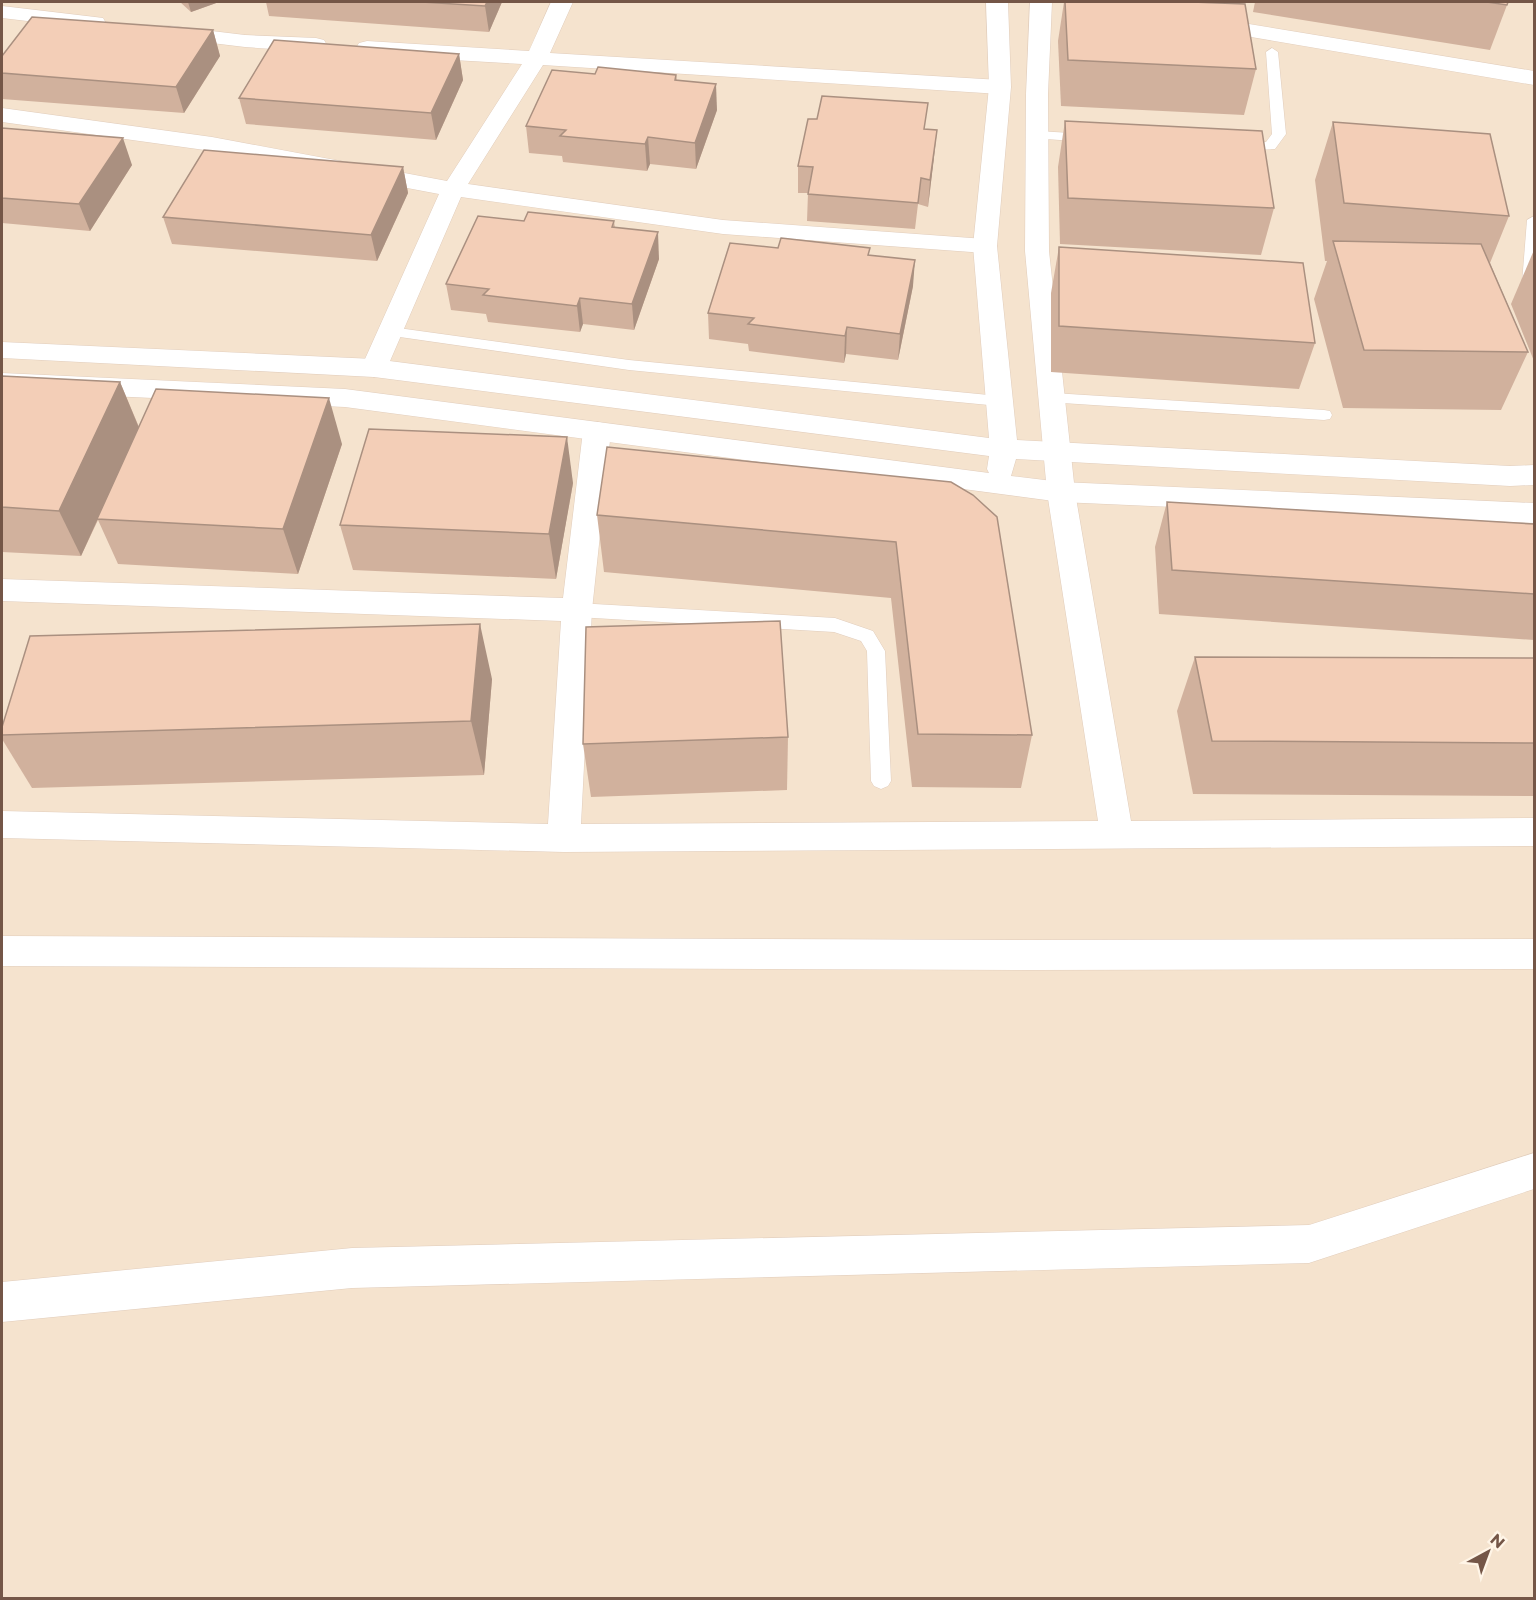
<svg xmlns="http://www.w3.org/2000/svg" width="1536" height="1600" font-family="Montserrat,sans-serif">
	<rect width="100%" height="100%" fill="#fdf1e0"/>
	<rect fill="#f5e3ce" x="2" y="2" width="1532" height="1596"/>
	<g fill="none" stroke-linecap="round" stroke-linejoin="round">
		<defs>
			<g id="service">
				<path d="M 1272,48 L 1278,52 L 1286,134 L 1275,149 L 1235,151 L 1233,148 L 1235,145 L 1266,142 L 1272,134 L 1266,52 Z"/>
				<path d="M 1037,131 L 1088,134 L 1095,138 L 1088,142 L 1032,138 L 1030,135 Z"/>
				<path d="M 1534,216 L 1534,287 L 1524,286 L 1522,283 L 1527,220 Z"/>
				<path d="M 391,327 L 629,360 L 999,396 L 1005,397 L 1007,401 L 1005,405 L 999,406 L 629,370 L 386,335 L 383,332 Z"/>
				<path d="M 1053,393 L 1324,410 L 1330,411 L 1332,415 L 1330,419 L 1324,420 L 1047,402 L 1045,398 L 1047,394 Z"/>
				<path d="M 577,603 L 835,618 L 873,631 L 885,651 L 891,781 L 888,786 L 881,789 L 874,786 L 871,781 L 867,651 L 861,641 L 834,632 L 577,617 L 571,615 L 568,610 L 571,605 Z"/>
			</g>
			<g id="minor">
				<path d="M 551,2 L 573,2 L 550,53 L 1000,80 L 1008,82 L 1011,87 L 1008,92 L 1000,94 L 543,65 L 468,184 L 723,220 L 985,239 L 994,241 L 997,246 L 994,251 L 985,253 L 723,234 L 461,197 L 387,368 L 383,374 L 374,377 L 365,374 L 361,368 L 439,194 L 212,151 L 2,122 L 2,108 L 212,137 L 447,181 L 522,64 L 367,55 L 359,53 L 356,48 L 359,43 L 367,41 L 529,51 Z"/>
				<path d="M 1030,2 L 1052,2 L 1048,94 L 1049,251 L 1075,492 L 1131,821 L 1534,818 L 1534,846 L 564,852 L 2,838 L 2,811 L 548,824 L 561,621 L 2,601 L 2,579 L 563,598 L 583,431 L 587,424 L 597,422 L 607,424 L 611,431 L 592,610 L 581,824 L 1098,821 L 1047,492 L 1025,251 L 1026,94 Z"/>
				<path d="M 2,6 L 95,17 L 103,18 L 106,23 L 103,28 L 95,29 L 2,18 Z"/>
				<path d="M 1206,17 L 1534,71 L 1534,85 L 1198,28 L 1195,23 L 1198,18 Z"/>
				<path d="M 170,26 L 245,35 L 316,38 L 324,40 L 327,45 L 324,50 L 316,52 L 245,47 L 162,37 L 159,32 L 162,27 Z"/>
				<path d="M 2,936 L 1029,940 L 1534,939 L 1534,969 L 1029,970 L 2,966 Z"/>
				<path d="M 1534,1153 L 1534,1189 L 1309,1263 L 352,1288 L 2,1322 L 2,1282 L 352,1248 L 1309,1225 Z"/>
			</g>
			<path id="tertiary" d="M 986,2 L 1008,2 L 1011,87 L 997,246 L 1017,440 L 1510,466 L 1534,465 L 1534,485 L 1510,486 L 1016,459 L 1011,476 L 1061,482 L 1534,503 L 1534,523 L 1061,502 L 345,407 L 2,391 L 2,373 L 345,389 L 989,473 L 987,469 L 989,456 L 374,377 L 2,358 L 2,342 L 374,359 L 989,438 L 973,246 L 989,87 Z"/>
		</defs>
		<use href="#service" stroke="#e1cdbc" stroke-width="1"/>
		<use href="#minor" stroke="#e1cdbc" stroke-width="1"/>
		<use href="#tertiary" stroke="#e1cdbc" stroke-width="1"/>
		<use href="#service" fill="#fff" fill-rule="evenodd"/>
		<use href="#minor" fill="#fff" fill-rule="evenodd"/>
		<use href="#tertiary" fill="#fff" fill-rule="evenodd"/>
	</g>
	<g fill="#d1b19d">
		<path d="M 180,2 L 219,2 L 191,12 Z"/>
		<path d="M 266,2 L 502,2 L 489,32 L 269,16 Z"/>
		<path d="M 1064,2 L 1192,2 L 1256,69 L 1244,115 L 1061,106 L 1058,41 Z"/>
		<path d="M 1255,2 L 1508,2 L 1507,5 L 1490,50 L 1253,12 Z"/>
		<path d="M 213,30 L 220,56 L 184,113 L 2,99 L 2,56 Z"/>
		<path d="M 459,54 L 463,80 L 436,140 L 246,124 L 239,98 Z"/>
		<path d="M 595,74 L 676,75 L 677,80 L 717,110 L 696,169 L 650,164 L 647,171 L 563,162 L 562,156 L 529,153 L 526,126 Z"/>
		<path d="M 1065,121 L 1274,208 L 1261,255 L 1060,244 L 1058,167 Z"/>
		<path d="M 1333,122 L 1509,216 L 1490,263 L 1528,352 L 1501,410 L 1343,408 L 1314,299 L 1327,261 L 1325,261 L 1315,180 Z"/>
		<path d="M 2,128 L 132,165 L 90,231 L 2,223 Z"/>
		<path d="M 925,130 L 934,157 L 928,207 L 918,204 L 915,229 L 807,221 L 808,193 L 798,193 L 798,166 Z"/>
		<path d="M 403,167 L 408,193 L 377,261 L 172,244 L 163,217 Z"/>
		<path d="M 614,221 L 615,228 L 659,259 L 634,330 L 583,324 L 580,332 L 488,322 L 486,314 L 451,310 L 446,284 Z"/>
		<path d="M 1059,247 L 1315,343 L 1299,389 L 1051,372 L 1051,293 Z"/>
		<path d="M 778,248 L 870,255 L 913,286 L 898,360 L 846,354 L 844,363 L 749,351 L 748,344 L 709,339 L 708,313 Z"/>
		<path d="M 1534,250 L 1534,361 L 1511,304 Z"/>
		<path d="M 2,376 L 120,382 L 139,427 L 342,444 L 298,574 L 118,564 L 98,520 L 81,556 L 2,552 Z"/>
		<path d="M 951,482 L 1032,735 L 1021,788 L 912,787 L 891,598 L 604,572 L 597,515 Z"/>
		<path d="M 573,483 L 556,579 L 353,570 L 340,525 Z"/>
		<path d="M 1167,502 L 1534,524 L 1534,640 L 1159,614 L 1155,547 Z"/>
		<path d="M 1195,657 L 1534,658 L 1534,796 L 1193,794 L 1177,711 Z"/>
		<path d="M 492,679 L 484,775 L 32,788 L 2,739 L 2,727 Z"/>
		<path d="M 788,737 L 787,790 L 591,797 L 583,744 Z"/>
	</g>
	<g fill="#aa9080">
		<path d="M 188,2 L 219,2 L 191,12 Z"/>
		<path d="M 487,2 L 502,2 L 489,32 L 485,6 Z"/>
		<path d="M 213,30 L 220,56 L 184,113 L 176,87 Z"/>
		<path d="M 459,54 L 463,80 L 436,140 L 431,113 Z"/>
		<path d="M 716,84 L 717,110 L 696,169 L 695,143 Z"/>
		<path d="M 937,130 L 934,157 L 928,207 L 930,180 Z"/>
		<path d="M 648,137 L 650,164 L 647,171 L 645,144 Z"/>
		<path d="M 123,138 L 132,165 L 90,231 L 79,204 Z"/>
		<path d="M 403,167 L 408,193 L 377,261 L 371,235 Z"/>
		<path d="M 658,232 L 659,259 L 634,330 L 632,304 Z"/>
		<path d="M 915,260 L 913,286 L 898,360 L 900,334 Z"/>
		<path d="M 580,298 L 583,324 L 580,332 L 577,306 Z"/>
		<path d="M 847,327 L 846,354 L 844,363 L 845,336 Z"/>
		<path d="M 120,382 L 139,428 L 81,556 L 59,511 Z"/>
		<path d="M 329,398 L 342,444 L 298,574 L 283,529 Z"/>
		<path d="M 567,437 L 573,483 L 556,579 L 549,534 Z"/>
		<path d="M 480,624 L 492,679 L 484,775 L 471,721 Z"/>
	</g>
	<g fill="#f3ceb7" stroke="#aa9080" stroke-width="1.5">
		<path d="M 422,2 L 487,2 L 485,6 Z"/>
		<path d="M 1065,2 L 1192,2 L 1245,4 L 1256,69 L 1068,60 Z"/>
		<path d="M 1487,2 L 1508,2 L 1507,5 Z"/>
		<path d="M 32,17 L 213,30 L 176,87 L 2,73 L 2,56 Z"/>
		<path d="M 274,40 L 459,54 L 431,113 L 239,98 Z"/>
		<path d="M 598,67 L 676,75 L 675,80 L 716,84 L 695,143 L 648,137 L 645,144 L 560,136 L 566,130 L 526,126 L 552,70 L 595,74 Z"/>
		<path d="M 822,96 L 928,103 L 924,129 L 937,130 L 930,180 L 921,178 L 918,203 L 808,194 L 813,167 L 798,166 L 808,119 L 817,119 Z"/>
		<path d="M 1065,121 L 1262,131 L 1274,208 L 1068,198 Z"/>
		<path d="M 1333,122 L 1490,134 L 1509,216 L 1344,203 Z"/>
		<path d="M 2,128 L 123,138 L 79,204 L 2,198 Z"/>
		<path d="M 204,150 L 403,167 L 371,235 L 163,217 Z"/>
		<path d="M 528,212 L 614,221 L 612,227 L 658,232 L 632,304 L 580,298 L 577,306 L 483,295 L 489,289 L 446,284 L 478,216 L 524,221 Z"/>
		<path d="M 781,238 L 870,248 L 868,255 L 915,260 L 900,334 L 847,327 L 845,336 L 748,324 L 754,318 L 708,313 L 730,243 L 778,248 Z"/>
		<path d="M 1333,241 L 1481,244 L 1528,352 L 1364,350 Z"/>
		<path d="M 1059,247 L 1303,263 L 1315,343 L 1059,326 Z"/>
		<path d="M 2,376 L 120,382 L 59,511 L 2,507 Z"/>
		<path d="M 156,389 L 329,398 L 283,529 L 97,519 Z"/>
		<path d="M 369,429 L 567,437 L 549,534 L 340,525 Z"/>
		<path d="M 607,447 L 951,482 L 973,495 L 997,517 L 1032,735 L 918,734 L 896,542 L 597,515 Z"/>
		<path d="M 1167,502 L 1534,524 L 1534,594 L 1172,570 Z"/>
		<path d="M 780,621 L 788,737 L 583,744 L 586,627 Z"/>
		<path d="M 480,624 L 471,721 L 2,735 L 2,727 L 30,636 Z"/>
		<path d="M 1195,657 L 1534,658 L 1534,743 L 1212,741 Z"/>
	</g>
	<rect width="1536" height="1600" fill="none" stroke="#745647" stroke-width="6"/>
	<g transform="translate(1488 1552) rotate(41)" stroke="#fff5e7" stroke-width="4.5" paint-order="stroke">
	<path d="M0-4.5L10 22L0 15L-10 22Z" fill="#745647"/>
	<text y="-9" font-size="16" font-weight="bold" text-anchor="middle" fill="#745647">N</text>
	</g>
</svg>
